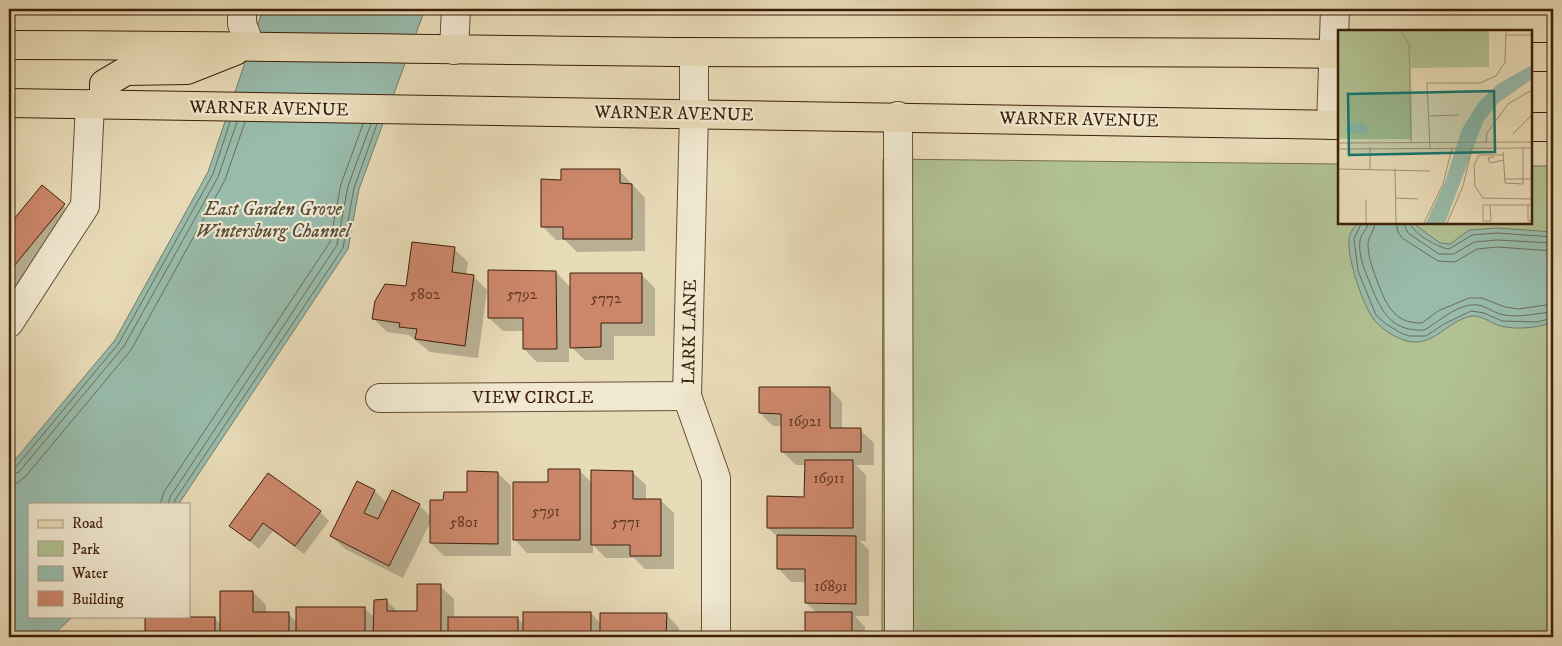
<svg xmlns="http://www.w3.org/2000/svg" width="1562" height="646" font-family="'IM FELL DW Pica',serif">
	<rect width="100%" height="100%" fill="#e8dbb7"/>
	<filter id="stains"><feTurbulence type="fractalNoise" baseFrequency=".004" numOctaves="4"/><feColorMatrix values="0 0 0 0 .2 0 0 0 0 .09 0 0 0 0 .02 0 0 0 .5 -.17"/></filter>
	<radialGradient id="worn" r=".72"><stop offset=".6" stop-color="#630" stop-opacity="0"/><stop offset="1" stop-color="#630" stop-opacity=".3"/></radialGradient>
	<path fill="#b1c192" stroke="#78704e" d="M 883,159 L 1339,164 L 1340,222 L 1531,222 L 1531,166 L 1553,166 L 1553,637 L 882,637 Z"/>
	<g fill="#98bbab" stroke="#747d6b">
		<path d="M 263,9 L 425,9 L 359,189 L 348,249 L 178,505 L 29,505 L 29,617 L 72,617 L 51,637 L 9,637 L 9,467 L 115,340 L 208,172 Z"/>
		<path d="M 1358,222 L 1413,223 L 1440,243 L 1450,244 L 1469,230 L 1497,228 L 1553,232 L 1553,322 C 1537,328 1517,330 1501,326 C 1491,324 1483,315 1472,316 C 1447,320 1434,348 1407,341 C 1396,338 1383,330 1375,321 C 1363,307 1347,258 1349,239 C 1350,232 1354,228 1358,222 Z"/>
	</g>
	<g fill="#0003">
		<path d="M 619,170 L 645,198 L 645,251 L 577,252 L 565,240 L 556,240 L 542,226 L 562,181 Z"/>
		<path d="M 42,187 L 78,219 L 9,301 L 9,227 Z"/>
		<path d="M 454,249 L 468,262 L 466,275 L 473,276 L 487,290 L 478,358 L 430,352 L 409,335 L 387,332 L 374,319 Z"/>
		<path d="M 556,272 L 571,288 L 641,274 L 655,288 L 655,336 L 614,336 L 614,360 L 585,360 L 569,345 L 569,362 L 537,362 L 524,349 L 524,331 L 503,331 L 489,318 Z"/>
		<path d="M 829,388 L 842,402 L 842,430 L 860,430 L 874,443 L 874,465 L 856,465 L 866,475 L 866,541 L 860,541 L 869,550 L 869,616 L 855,616 L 865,627 L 865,637 L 806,637 L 807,613 L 817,613 L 806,603 L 806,582 L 791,582 L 778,568 L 778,537 L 768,528 L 806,498 L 806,465 L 796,465 L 782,451 L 782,426 L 773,426 L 760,413 Z"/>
		<path d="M 580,471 L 592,483 L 632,472 L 646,485 L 646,500 L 660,500 L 674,513 L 674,569 L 645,569 L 634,558 L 606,558 L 593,545 L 593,553 L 527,553 L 514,539 L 550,483 Z"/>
		<path d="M 498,473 L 511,486 L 511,556 L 444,556 L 431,543 L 431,521 L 403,578 L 345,549 L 331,536 L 375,491 L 387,503 L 419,505 L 431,517 L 445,502 L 468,493 Z"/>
		<path d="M 320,512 L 329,521 L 304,554 L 273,531 L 259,549 L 230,525 Z"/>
		<path d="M 440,586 L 454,599 L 454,618 L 517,618 L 524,625 L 591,613 L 601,624 L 666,614 L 679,628 L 679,637 L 146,637 L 146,618 L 215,618 L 221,625 L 253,592 L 266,605 L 266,614 L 288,614 L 297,622 L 364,608 L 375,618 L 387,601 L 399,613 L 418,613 Z"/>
	</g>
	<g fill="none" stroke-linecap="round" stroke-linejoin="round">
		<g stroke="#6b6d5b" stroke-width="1">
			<path d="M 1362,222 L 1354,239 L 1358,271 L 1376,315 L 1386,324 L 1401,333 L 1409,336 L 1426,336 L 1444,324 L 1471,311 L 1484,313 L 1502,321 L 1537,322 L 1553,318"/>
			<path d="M 1368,222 C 1368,230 1361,233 1360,240 C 1358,254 1364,268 1369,281 C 1380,308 1389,332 1424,330 C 1439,322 1453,307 1471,305 C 1484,303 1492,313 1504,315 C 1521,318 1536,313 1553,312"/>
			<path d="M 1375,222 C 1375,231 1368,236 1368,244 C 1368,257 1372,266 1376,278 C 1385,301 1392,324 1422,323 L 1438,311 L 1469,298 L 1482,298 L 1505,307 L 1518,309 L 1553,304"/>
			<path d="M 1396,222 L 1398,232 L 1402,238 L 1438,261 L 1455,262 L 1477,249 L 1497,247 L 1553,251"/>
			<path d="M 1403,222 L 1408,233 L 1439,254 L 1454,254 L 1474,242 L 1497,240 L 1553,243"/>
			<path d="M 1410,222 C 1411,233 1439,248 1449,249 L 1472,235 L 1497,233 L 1553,237"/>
			<path d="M 9,470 L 15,468 L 119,343 L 213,174 L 230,122"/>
			<path d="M 9,476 L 19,472 L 124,346 L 218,177 L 237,122"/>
			<path d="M 9,484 L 17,483 L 25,477 L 131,350 L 225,180 L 245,122"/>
			<path d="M 160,505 L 164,492 L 330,242 L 341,184 L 363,124"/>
			<path d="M 168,505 L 170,497 L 337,245 L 348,186 L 371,124"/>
			<path d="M 174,505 L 175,500 L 343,248 L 354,188 L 377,124"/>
		</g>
	</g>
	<g fill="#cc876b" stroke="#3e1f0b">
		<path d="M 561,169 L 620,169 L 620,183 L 632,184 L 632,239 L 563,239 L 563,227 L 541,227 L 541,179 L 561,180 Z"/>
		<path d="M 42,185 L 65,204 L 9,272 L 9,225 Z"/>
		<path d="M 412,242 L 455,247 L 452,272 L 474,275 L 465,346 L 415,339 L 417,329 L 399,327 L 400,323 L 372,319 L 375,301 L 385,284 L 406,286 Z"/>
		<path d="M 488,270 L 556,271 L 557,349 L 523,349 L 523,318 L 488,318 Z"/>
		<path d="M 570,273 L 642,273 L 642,323 L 601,323 L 601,347 L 570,348 Z"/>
		<path d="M 759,387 L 830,387 L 830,428 L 861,428 L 861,452 L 781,452 L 781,414 L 759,413 Z"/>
		<path d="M 805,460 L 853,460 L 853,528 L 767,528 L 767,496 L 804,497 Z"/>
		<path d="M 548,469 L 580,469 L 580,540 L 513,540 L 513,482 L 548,482 Z"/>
		<path d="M 591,470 L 633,471 L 633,499 L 661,499 L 661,556 L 630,556 L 630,545 L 591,545 Z"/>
		<path d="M 467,471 L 498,472 L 498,544 L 430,543 L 430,500 L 443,500 L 444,492 L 467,492 Z"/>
		<path d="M 268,473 L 321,511 L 295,546 L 263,523 L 250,541 L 229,526 Z"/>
		<path d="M 357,481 L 375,490 L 364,513 L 378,519 L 392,490 L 420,504 L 389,566 L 330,536 Z"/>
		<path d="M 777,535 L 856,536 L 856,604 L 805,603 L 805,569 L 777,569 Z"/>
		<path d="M 417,584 L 441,584 L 441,637 L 373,637 L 374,600 L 387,599 L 387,611 L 417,611 Z"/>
		<path d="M 220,591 L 253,591 L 253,612 L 289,612 L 289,637 L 220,637 Z"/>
		<rect x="296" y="607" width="69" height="30"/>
		<rect x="523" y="612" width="68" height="25"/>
		<rect x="805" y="612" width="47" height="25"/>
		<path d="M 600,613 L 667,613 L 666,637 L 600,637 Z"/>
		<rect x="145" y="617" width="70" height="20"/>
		<rect x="448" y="617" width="70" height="20"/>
	</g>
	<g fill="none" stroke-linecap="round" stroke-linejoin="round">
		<defs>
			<g id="minor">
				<path d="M 242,9 L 242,24 L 250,45"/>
				<path d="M 454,50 L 456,9"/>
				<path d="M 694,52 L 694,113 L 687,396 L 716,478 L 716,637"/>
				<path d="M 898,116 L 899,637"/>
				<path d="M 1331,125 L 1335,9"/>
				<path d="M 9,323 L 85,206 L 90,104"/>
				<path d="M 380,398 L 687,396"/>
			</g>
			<g id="major">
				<path d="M 9,45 C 236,45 463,50 691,52 C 907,53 1123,50 1340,54"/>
				<path d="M 1531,57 L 1553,57"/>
				<path d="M 9,103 L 1340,125"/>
				<path d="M 104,104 L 104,84 L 126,71 L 187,70 L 235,51"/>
				<path d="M 1531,127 L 1553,127"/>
			</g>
		</defs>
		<use href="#minor" stroke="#684e36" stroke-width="30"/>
		<use href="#major" stroke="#3e1f0b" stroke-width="30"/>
		<use href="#minor" stroke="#f0e8d0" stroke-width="28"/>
		<use href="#major" stroke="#e8dbb7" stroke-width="28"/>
	</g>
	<g text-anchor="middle" stroke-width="4.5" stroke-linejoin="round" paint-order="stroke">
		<g font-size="15" fill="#623923">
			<text x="425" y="299">5802</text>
			<text x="522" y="299">5792</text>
			<text x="606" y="303">5772</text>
			<text x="805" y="426">16921</text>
			<text x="829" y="483">16911</text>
			<text x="546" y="516">5791</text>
			<text x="464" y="527">5801</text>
			<text x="626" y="527">5771</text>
			<text x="831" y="591">16891</text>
		</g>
		<g font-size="18" fill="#3e1f0b" stroke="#f0e8d0">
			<text transform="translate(269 108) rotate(1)" y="6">WARNER AVENUE</text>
			<text transform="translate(674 113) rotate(1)" y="6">WARNER AVENUE</text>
			<text transform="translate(1079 119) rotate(1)" y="6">WARNER AVENUE</text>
			<text transform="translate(689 332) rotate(-89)" y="6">LARK LANE</text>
			<text x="533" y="403">VIEW CIRCLE</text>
		</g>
		<g font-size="19" font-style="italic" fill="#594e3b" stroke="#f0e8d0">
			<text x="273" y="215">East Garden Grove<tspan x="273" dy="22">Wintersburg Channel</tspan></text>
		</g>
	</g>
	<g transform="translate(1338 30)">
		<rect width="194" height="194" fill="#e8dbb7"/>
		<path d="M 0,0 L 151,0 L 151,37 L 73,38 L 74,109 L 0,109 Z" fill="#b1c192"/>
		<path d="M 194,35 L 194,49 L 160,73 L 146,90 L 107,193 L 88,193 L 107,152 L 124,99 L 141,72 L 160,54 ZM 25,92 L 30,99 L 29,104 L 10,103 L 6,99 L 12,94 Z" fill="#98bbab"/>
		<path fill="none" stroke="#a49072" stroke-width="1" d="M 62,0 L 71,14 L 73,113M 168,5 L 194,5M 92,86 L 121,85M 175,104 L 194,85M 148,112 L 149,103 L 170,74 L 194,60M 0,113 L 194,112M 92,118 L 89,53 L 142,53 L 158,46 L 167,32 L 168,0M 0,119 L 194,118M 165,122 L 167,153 L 185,154 L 185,118M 165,125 L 141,125 L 136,135 L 137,156 L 145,168 L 194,169M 156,127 L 150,128 L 152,133 L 166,130M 0,139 L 92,141M 32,139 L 32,117M 57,139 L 58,193M 166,149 L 194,149M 58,168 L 80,169M 28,170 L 28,193M 152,175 L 153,191 L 145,191 L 145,175 L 194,175M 190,175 L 190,191 L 194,191M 86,193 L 105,154 L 114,118M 109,193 L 125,156 L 134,118"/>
		<path fill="#0f766e" fill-opacity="0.15" stroke="#0f766e" stroke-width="2.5" d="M 156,61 L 157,122 L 11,125 L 10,64 Z"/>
		<rect width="194" height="194" fill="none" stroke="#3e1f0b" stroke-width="2.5"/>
	</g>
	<rect width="1562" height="646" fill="none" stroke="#e8dbb7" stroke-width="30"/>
	<rect x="10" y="10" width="1542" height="626" fill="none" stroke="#3e1f0b" stroke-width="2.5"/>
	<rect x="15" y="15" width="1532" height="616" fill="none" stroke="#3e1f0b"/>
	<rect x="28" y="503" width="162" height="115" fill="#f0e8d0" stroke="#a99881"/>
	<rect x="38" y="520" width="25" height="8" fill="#e8dbb7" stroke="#a99881"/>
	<text x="72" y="528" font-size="15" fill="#3e1f0b">Road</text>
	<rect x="38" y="541" width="25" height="15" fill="#b1c192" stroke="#a99881"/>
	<text x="72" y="554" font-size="15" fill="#3e1f0b">Park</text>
	<rect x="38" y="566" width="25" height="15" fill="#98bbab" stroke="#a99881"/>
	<text x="72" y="578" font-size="15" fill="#3e1f0b">Water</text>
	<rect x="38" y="591" width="25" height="15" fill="#cc876b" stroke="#a99881"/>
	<text x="72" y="604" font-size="15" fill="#3e1f0b">Building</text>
	<rect width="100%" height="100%" filter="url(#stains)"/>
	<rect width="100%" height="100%" fill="url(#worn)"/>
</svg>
